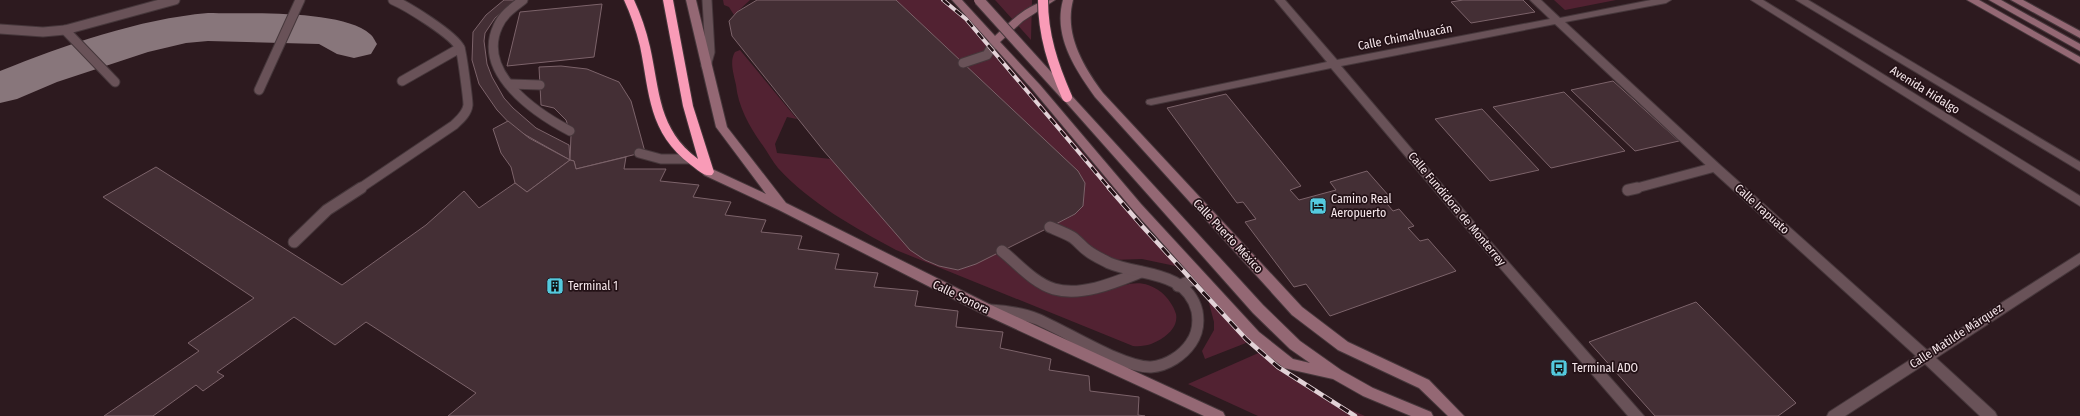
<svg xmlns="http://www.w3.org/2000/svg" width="2080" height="416" font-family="'Fira Sans Condensed',sans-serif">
	<rect width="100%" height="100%" fill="#2d1a1f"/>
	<g fill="#522232">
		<path d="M 723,0 L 750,0 L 734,15 L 729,7 L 724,5 Z"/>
		<path d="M 896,0 L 946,0 L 970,20 L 1180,267 L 1142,259 L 1112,260 L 1054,225 L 1074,215 L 1083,206 L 1085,183 L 1078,171 Z"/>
		<path d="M 995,0 L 1032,0 L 1031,40 L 996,1 Z"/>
		<path d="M 1554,0 L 1616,0 L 1565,10 Z"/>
		<path d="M 740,50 L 797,119 L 787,117 L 775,144 L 777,153 L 831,159 L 925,260 L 939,266 L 958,270 L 996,254 C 1008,263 1020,273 1032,281 C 1041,287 1068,293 1079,295 C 1109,299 1131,269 1161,292 C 1168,298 1173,305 1176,314 C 1178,324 1171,332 1164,337 C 1154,344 1145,347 1133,346 L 896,250 C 855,228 810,203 778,168 C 772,161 767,151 761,143 C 749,126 738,106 736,85 C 734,75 729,61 735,52 Z"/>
		<path d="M 1213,300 L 1251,341 L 1205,359 L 1202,351 L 1214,330 L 1214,322 L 1209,303 Z"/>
		<path d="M 1263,351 C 1292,379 1328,401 1365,416 L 1258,416 L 1188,384 Z"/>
	</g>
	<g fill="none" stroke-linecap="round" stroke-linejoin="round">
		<path fill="#88767b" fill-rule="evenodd" d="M 208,13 C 247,14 342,9 370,34 C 373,36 375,41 377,44 L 371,54 L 354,58 L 337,54 L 319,44 L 208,41 L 186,43 L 148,52 L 57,82 L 17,99 L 0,103 L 0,71 C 65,45 139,19 208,13 Z"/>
	</g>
	<g fill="#442f35" stroke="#7c636a">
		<path d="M 504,0 L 517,0 L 495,18 L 485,33 L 484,41 L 487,64 L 492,77 L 504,98 L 513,108 L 536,128 L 569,145 L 570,160 L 515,129 L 497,110 L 479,84 L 472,60 L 473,32 L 486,15 Z"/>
		<path d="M 757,0 L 896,0 L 1078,171 L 1085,183 L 1083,206 L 1075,214 L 1054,225 L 976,264 L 958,270 L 939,266 L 925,260 L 910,250 L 823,150 L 732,36 L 729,21 L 737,12 Z"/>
		<path d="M 1463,0 L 1523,0 L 1535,12 L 1471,23 L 1451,2 Z"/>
		<path d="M 602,4 L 594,57 L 507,66 L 520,12 Z"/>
		<path d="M 561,66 L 587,69 L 619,82 L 631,101 L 645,152 L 576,169 L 574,161 L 570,160 L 571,135 L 566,120 L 554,108 L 541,105 L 539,67 Z"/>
		<path d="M 1613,81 L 1679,141 L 1635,151 L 1571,90 Z"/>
		<path d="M 1564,92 L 1625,151 L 1551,168 L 1493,107 Z"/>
		<path d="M 1226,94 L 1301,186 L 1290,190 L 1299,200 L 1336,190 L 1330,182 L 1367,171 L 1389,196 L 1382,198 L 1393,211 L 1399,209 L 1414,226 L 1408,228 L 1420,241 L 1428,239 L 1456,271 L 1330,316 L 1306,284 L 1294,287 L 1245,222 L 1256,219 L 1243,202 L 1237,203 L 1167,108 Z"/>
		<path d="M 1482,109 L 1539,170 L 1490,181 L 1435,119 Z"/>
		<path d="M 508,121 L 529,138 L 570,160 L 527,192 L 515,183 L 511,167 L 501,153 L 493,129 Z"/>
		<path d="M 626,157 L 624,169 L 666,169 L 660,181 L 699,185 L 693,197 L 731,202 L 725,215 L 766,220 L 761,232 L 802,236 L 798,249 L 839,254 L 835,269 L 878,273 L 874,287 L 918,291 L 915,306 L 958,311 L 956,327 L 1003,332 L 1000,348 L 1051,359 L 1049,370 L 1089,376 L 1090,391 L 1139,397 L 1138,415 L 1145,416 L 448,416 L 476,393 L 366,322 L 335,345 L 294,317 L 217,372 L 224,376 L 203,391 L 196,385 L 153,416 L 104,416 L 199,351 L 188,343 L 254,298 L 103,197 L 156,167 L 342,285 L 426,225 L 464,191 L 479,208 L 515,183 L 527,192 L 570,160 L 574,161 L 576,169 Z"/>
		<path d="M 1696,302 L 1796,403 L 1778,416 L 1655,416 L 1589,342 Z"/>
	</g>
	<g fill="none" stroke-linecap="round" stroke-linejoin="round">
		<defs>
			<g id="lane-far1">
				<path d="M 523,0 C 514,7 503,14 498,26 C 476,73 536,113 570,131"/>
				<path d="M 0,29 L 43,32 L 65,30 L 175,0"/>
				<path d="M 65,30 L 115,82"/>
				<path d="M 963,63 L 987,55 L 995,41"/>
				<path d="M 706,66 L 710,52 L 707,0"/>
				<path d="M 402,81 L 460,48"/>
				<path d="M 510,84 L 540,85"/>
				<path d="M 259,90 L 300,0"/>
				<path d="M 639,153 L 661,159 L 688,159"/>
				<path d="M 359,189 L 454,125 C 459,120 467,114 468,105 C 468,99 462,53 460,48 C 454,35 407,6 393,0"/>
				<path d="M 1633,189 L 1715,167"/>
			</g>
			<g id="lane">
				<path d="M 1628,190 L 1637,188"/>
				<path d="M 294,242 L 327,210 L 361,188"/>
				<path d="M 1002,251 C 1018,264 1034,283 1054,289 C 1082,297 1116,282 1141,272"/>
				<path d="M 1178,286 L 1200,277"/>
				<path d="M 990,310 C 1006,311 1022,313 1037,319 C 1066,331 1123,368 1151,367 C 1167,366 1183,355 1191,343 C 1198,333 1199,322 1197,311 C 1187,270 1139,276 1109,263 C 1102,259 1094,256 1088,251 C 1082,247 1078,241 1072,237 C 1065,233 1057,230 1050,227"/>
			</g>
			<g id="street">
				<path d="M 1275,0 L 1285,0 L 1337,60 L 1550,19 L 1530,0 L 1541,0 L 1560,18 L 1651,0 L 1671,0 L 1666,3 L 1565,22 L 1719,164 L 1927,350 L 2080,253 L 2080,264 L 1936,358 L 1995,412 L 1997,416 L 1980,416 L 1925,364 L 1845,416 L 1827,416 L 1829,412 L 1916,356 L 1711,170 L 1555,24 L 1341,66 L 1490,241 L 1644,416 L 1628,416 L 1482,247 L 1331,68 L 1151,105 L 1147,104 L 1146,102 L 1147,100 L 1151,99 L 1327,62 Z"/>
				<path d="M 1751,0 L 1763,0 L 2080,196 L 2080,206 Z"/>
				<path d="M 1796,0 L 1808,0 L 2080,162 L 2080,171 Z"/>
			</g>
			<g id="secondary">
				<path d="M 686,0 L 696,0 L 727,127 L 786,203 L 991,305 L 1223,412 L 1225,416 L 1204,416 L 981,313 L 779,210 L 704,175 L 702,172 L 704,169 L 712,169 L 766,194 L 716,127 Z"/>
				<path d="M 952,0 L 962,0 L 995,36 C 1012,20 1031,0 1055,0 L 1023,21 L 1000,42 L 1040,85 L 1141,204 L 1259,332 L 1293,359 L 1310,363 L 1290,349 L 1253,313 L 1063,99 L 1062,97 L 1063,95 L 1071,95 L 1263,305 L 1300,341 L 1341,370 L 1373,388 L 1431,412 L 1433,416 L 1411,416 L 1363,396 L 1333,379 L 1284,368 L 1249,340 L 1133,210 L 1032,89 Z"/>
				<path d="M 1063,0 L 1073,0 C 1064,34 1083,66 1103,93 L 1302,307 L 1348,342 L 1429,380 L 1464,416 L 1448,416 L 1419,388 L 1338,350 L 1292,315 L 1095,97 C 1075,69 1053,36 1063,0 Z"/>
				<path d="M 1967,0 L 1979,0 L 2080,57 L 2080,64 Z"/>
				<path d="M 1989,0 L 2001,0 L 2080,44 L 2080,51 Z"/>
				<path d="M 2011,0 L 2023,0 L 2080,31 L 2080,38 Z"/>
			</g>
			<path id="highway" d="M 624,0 L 634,0 C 641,15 646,30 650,47 C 660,92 658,129 698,159 L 683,106 L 663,0 L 673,0 L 693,106 L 714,172 L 712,175 C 704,177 698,170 691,165 C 648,132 650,95 640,46 C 636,30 631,15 624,0 Z"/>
		</defs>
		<use href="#lane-far1" stroke="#46373b" stroke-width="11"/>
		<use href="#lane" stroke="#46373b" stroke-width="13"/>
		<use href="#street" stroke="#46373b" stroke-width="2"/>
		<use href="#secondary" stroke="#46373b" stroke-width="2"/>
		<use href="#highway" stroke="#46373b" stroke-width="2"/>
		<use href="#lane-far1" stroke="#695258" stroke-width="9"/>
		<use href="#lane" stroke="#695258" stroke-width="11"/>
		<use href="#street" fill="#695258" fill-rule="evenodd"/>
		<use href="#secondary" fill="#946874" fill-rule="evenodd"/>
		<use href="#highway" fill="#f99bb7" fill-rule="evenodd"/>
		<defs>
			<path id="rail-far1" d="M 943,0 L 966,19 L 1110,189"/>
			<path id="rail" d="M 1109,188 L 1143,227 L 1246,339 L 1278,367 L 1355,416"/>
		</defs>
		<use href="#rail-far1" stroke="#e2d2d7" stroke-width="4"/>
		<use href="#rail" stroke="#e2d2d7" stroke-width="4.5"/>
		<use href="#rail-far1" stroke="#231116" stroke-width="2.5" stroke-dasharray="8" stroke-linecap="butt"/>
		<use href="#rail" stroke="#231116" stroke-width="3" stroke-dasharray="10" stroke-linecap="butt"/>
		<defs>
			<path id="secondary-bridge" d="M 979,0 L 1067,97"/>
			<path id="highway-bridge" d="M 1043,0 C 1043,35 1053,65 1067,97"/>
		</defs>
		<use href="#secondary-bridge" stroke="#46373b" stroke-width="12" stroke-linecap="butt"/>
		<use href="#highway-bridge" stroke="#46373b" stroke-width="12" stroke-linecap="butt"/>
		<use href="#secondary-bridge" stroke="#946874" stroke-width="10"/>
		<use href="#highway-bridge" stroke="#f99bb7" stroke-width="10"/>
	</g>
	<defs>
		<symbol id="hotel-square" viewBox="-11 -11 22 22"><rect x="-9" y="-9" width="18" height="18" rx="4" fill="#54cade" stroke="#231116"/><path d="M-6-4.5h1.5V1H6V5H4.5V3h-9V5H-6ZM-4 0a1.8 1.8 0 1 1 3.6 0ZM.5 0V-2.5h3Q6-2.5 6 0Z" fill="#111"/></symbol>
		<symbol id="building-square" viewBox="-11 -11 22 22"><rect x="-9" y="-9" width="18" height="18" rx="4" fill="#54cade" stroke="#231116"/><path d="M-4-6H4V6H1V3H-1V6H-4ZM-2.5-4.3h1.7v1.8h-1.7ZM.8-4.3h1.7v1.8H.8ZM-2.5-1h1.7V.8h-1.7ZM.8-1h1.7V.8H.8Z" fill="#111"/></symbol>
		<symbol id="bus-square" viewBox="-11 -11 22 22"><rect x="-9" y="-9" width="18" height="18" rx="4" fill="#54cade" stroke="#231116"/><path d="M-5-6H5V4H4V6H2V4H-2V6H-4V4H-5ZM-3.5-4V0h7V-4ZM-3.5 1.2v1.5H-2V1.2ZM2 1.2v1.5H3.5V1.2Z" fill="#111"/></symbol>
	</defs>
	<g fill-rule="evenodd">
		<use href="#hotel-square" x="1308" y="196" width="20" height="20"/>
		<use href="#building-square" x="545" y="276" width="20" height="20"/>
		<use href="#bus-square" x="1549" y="358" width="20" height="20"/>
	</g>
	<g text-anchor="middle" stroke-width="3.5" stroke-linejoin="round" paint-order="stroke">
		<g font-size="12" fill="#f6e7eb" stroke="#231116">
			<text transform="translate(1405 37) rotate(-11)" y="4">Calle Chimalhuacán</text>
			<text transform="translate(1925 90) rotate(32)" y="4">Avenida Hidalgo</text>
			<text transform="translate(1457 209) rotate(50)" y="4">Calle Fundidora de Monterrey</text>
			<text transform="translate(1762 209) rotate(42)" y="4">Calle Irapuato</text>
			<text transform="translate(1228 236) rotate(47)" y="4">Calle Puerto México</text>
			<text transform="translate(961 297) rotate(26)" y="4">Calle Sonora</text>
			<text transform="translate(1956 336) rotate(-33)" y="4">Calle Matilde Márquez</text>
		</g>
		<g font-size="12" fill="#f6e7eb" stroke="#231116" text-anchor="start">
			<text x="1331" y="203">Camino Real<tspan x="1331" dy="14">Aeropuerto</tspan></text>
			<text x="568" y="290">Terminal 1</text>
			<text x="1572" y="372">Terminal ADO</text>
		</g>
	</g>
</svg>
